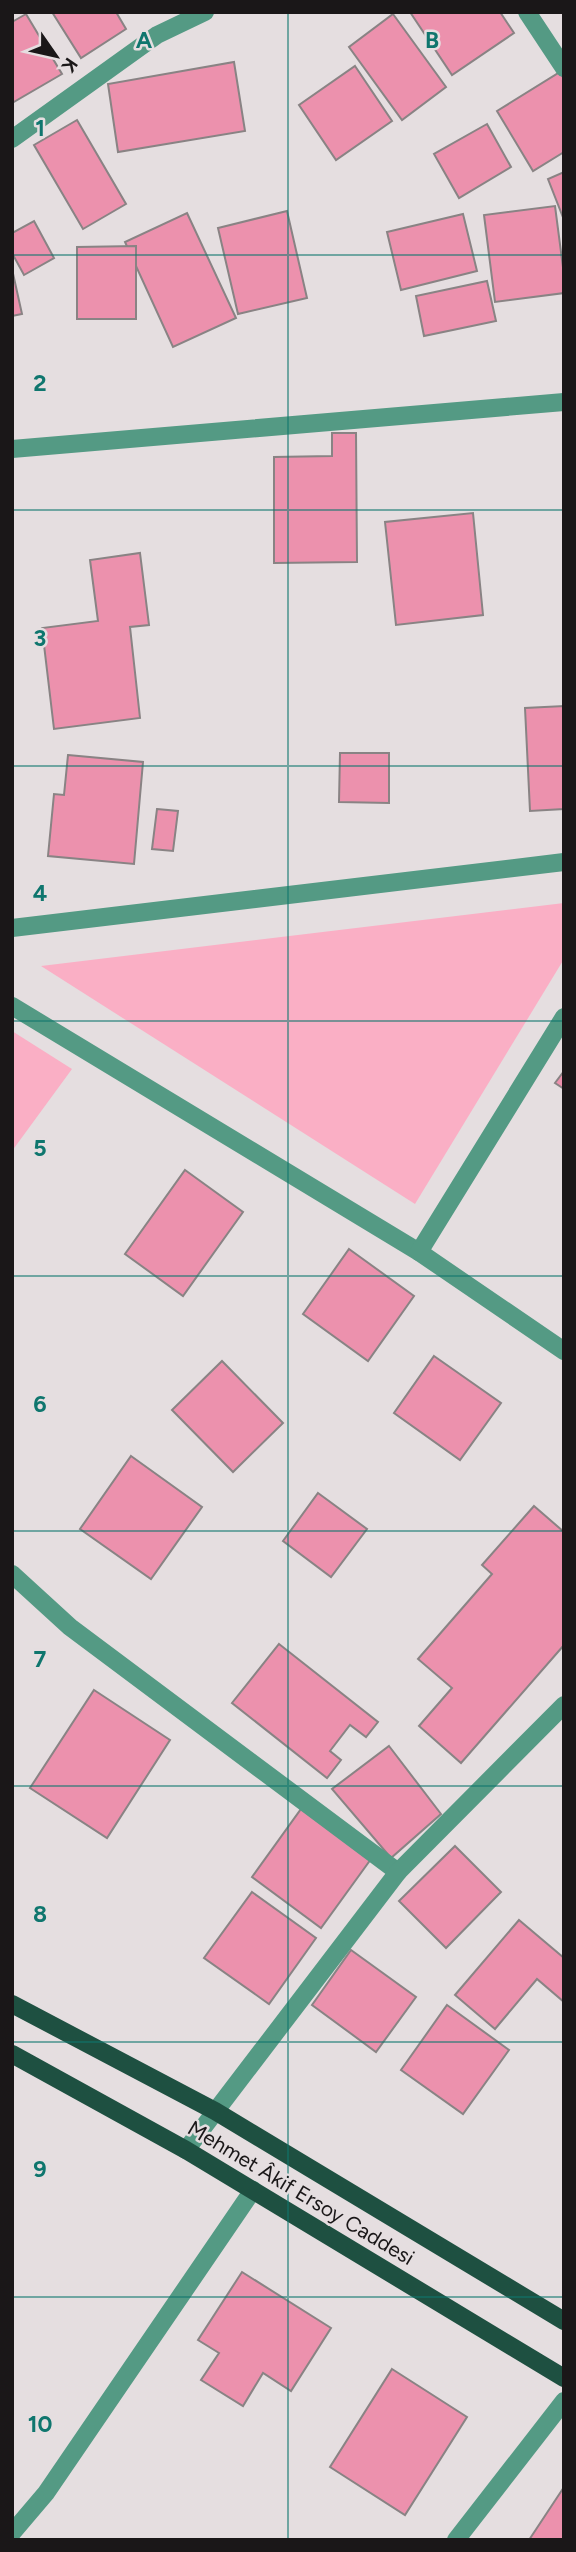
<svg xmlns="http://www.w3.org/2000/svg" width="576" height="2552" font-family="Figtree,sans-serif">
	<rect width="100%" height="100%" fill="#e5dee0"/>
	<g fill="#faafc5">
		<path d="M 564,903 L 564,959 L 415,1204 L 41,966 Z"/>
		<path d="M 12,1031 L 72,1069 L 12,1151 Z"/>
	</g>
	<g fill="#ec91ad" stroke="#898384" stroke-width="2">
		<path d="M 52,12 L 116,12 L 126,29 L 81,58 Z"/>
		<path d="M 410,12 L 500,12 L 514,33 L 452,75 Z"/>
		<path d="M 26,14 L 62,74 L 12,103 L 12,22 Z"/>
		<path d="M 393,14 L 446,87 L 402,120 L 349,47 Z"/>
		<path d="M 234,62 L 245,131 L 118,152 L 108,84 Z"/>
		<path d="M 355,66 L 392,121 L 336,160 L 299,105 Z"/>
		<path d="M 560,72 L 564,79 L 564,152 L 533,171 L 497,111 Z"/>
		<path d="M 77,120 L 126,204 L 83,229 L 34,145 Z"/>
		<path d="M 487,124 L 511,167 L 459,198 L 434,154 Z"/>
		<path d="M 564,172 L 564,220 L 548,179 Z"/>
		<path d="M 555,206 L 564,275 L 564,293 L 495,302 L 484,215 Z"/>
		<path d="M 287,211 L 307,298 L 238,314 L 218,228 Z"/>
		<path d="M 187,213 L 236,318 L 173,347 L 125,242 Z"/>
		<path d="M 463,214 L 477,271 L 401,290 L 387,232 Z"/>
		<path d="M 34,221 L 54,258 L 24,275 L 12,253 L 12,233 Z"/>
		<path d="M 136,246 L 136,319 L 77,319 L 77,247 Z"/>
		<path d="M 12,269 L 22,314 L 12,316 Z"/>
		<path d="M 487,281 L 496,321 L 424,336 L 416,296 Z"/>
		<path d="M 332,433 L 356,433 L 357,562 L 274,563 L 274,457 L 332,456 Z"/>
		<path d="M 473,513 L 483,615 L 396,625 L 385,522 Z"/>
		<path d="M 140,553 L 149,625 L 130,627 L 140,718 L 54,729 L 42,628 L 98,621 L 90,560 Z"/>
		<path d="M 564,706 L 564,809 L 530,811 L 525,708 Z"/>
		<path d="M 340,753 L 389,753 L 389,803 L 339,802 Z"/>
		<path d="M 68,755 L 143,762 L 134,864 L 48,856 L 54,794 L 64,795 Z"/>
		<path d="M 157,809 L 178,811 L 173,851 L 152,849 Z"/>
		<path d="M 564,1071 L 564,1089 L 555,1083 Z"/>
		<path d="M 185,1170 L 243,1212 L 183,1296 L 125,1254 Z"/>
		<path d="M 349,1249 L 414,1296 L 368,1361 L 303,1314 Z"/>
		<path d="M 434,1356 L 501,1403 L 460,1460 L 394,1413 Z"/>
		<path d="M 222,1361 L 283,1423 L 233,1472 L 172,1410 Z"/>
		<path d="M 131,1456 L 202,1507 L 151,1579 L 80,1529 Z"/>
		<path d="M 318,1493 L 367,1529 L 331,1577 L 283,1541 Z"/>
		<path d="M 534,1506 L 564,1532 L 564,1645 L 461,1763 L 419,1726 L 452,1688 L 418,1659 L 492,1574 L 482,1565 Z"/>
		<path d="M 279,1644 L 378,1722 L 366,1737 L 350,1725 L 330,1751 L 341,1760 L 327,1778 L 232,1703 Z"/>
		<path d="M 94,1690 L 170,1740 L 107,1838 L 30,1788 Z"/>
		<path d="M 389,1746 L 441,1814 L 391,1858 L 332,1789 Z"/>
		<path d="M 301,1809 L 371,1859 L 321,1928 L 252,1877 Z"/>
		<path d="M 455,1846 L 501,1892 L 446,1948 L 399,1901 Z"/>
		<path d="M 252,1892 L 316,1938 L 269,2004 L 204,1958 Z"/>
		<path d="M 519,1920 L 564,1958 L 564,2002 L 537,1979 L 495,2029 L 455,1995 Z"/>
		<path d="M 351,1950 L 416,1997 L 376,2052 L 312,2005 Z"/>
		<path d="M 447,2005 L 509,2050 L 463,2114 L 401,2070 Z"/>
		<path d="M 242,2272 L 331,2328 L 291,2391 L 263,2373 L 243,2406 L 201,2380 L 219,2353 L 198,2340 Z"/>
		<path d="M 392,2369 L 467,2417 L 405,2515 L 330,2467 Z"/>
		<path d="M 564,2487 L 564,2540 L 529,2540 Z"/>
	</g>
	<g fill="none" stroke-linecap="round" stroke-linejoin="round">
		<g stroke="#549a84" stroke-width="18">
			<path d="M 527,12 L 564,68"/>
			<path d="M 12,139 L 157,35 L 205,12"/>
			<path d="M 12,449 L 564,402"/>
			<path d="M 12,928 L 564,862"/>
			<path d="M 12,1006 L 419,1252"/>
			<path d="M 564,1017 L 419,1252 L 564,1351"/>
			<path d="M 12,1574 L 70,1627 L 398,1872"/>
			<path d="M 186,2150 L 398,1872 L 564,1705"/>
			<path d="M 12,2533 L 46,2493 L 253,2190"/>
			<path d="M 456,2540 L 564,2401"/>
		</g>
		<g stroke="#1e5041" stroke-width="18">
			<path d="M 12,2004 L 215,2111 L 564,2321"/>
			<path d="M 12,2054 L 186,2150 L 564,2378"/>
		</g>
	</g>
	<path fill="none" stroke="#0f766e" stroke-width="2" stroke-opacity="0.55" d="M 288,12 L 288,2540M 12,255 L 564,255M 12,510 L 564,510M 12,766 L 564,766M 12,1021 L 564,1021M 12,1276 L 564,1276M 12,1531 L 564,1531M 12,1786 L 564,1786M 12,2042 L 564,2042M 12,2297 L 564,2297"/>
	<g text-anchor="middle" stroke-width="5" stroke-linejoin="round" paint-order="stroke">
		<g font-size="21" fill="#1a1718" stroke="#e5dee0">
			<text transform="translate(301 2193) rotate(31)" y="7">Mehmet Âkif Ersoy Caddesi</text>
		</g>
	</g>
	<g font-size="23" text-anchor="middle" font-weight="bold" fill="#0f766e" stroke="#e5dee0" stroke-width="5" stroke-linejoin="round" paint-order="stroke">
		<text x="144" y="48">A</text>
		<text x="432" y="48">B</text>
		<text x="40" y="136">1</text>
		<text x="40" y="391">2</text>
		<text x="40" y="646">3</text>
		<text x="40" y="901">4</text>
		<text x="40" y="1156">5</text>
		<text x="40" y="1412">6</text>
		<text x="40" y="1667">7</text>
		<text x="40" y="1922">8</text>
		<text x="40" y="2177">9</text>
		<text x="40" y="2432">10</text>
	</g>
	<rect width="576" height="2552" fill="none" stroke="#1a1718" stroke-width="28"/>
	<g transform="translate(56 56) rotate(124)" stroke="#e5dee0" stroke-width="5" paint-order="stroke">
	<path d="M0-5L12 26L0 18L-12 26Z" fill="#1a1718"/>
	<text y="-10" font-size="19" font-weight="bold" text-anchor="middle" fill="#1a1718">K</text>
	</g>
</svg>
